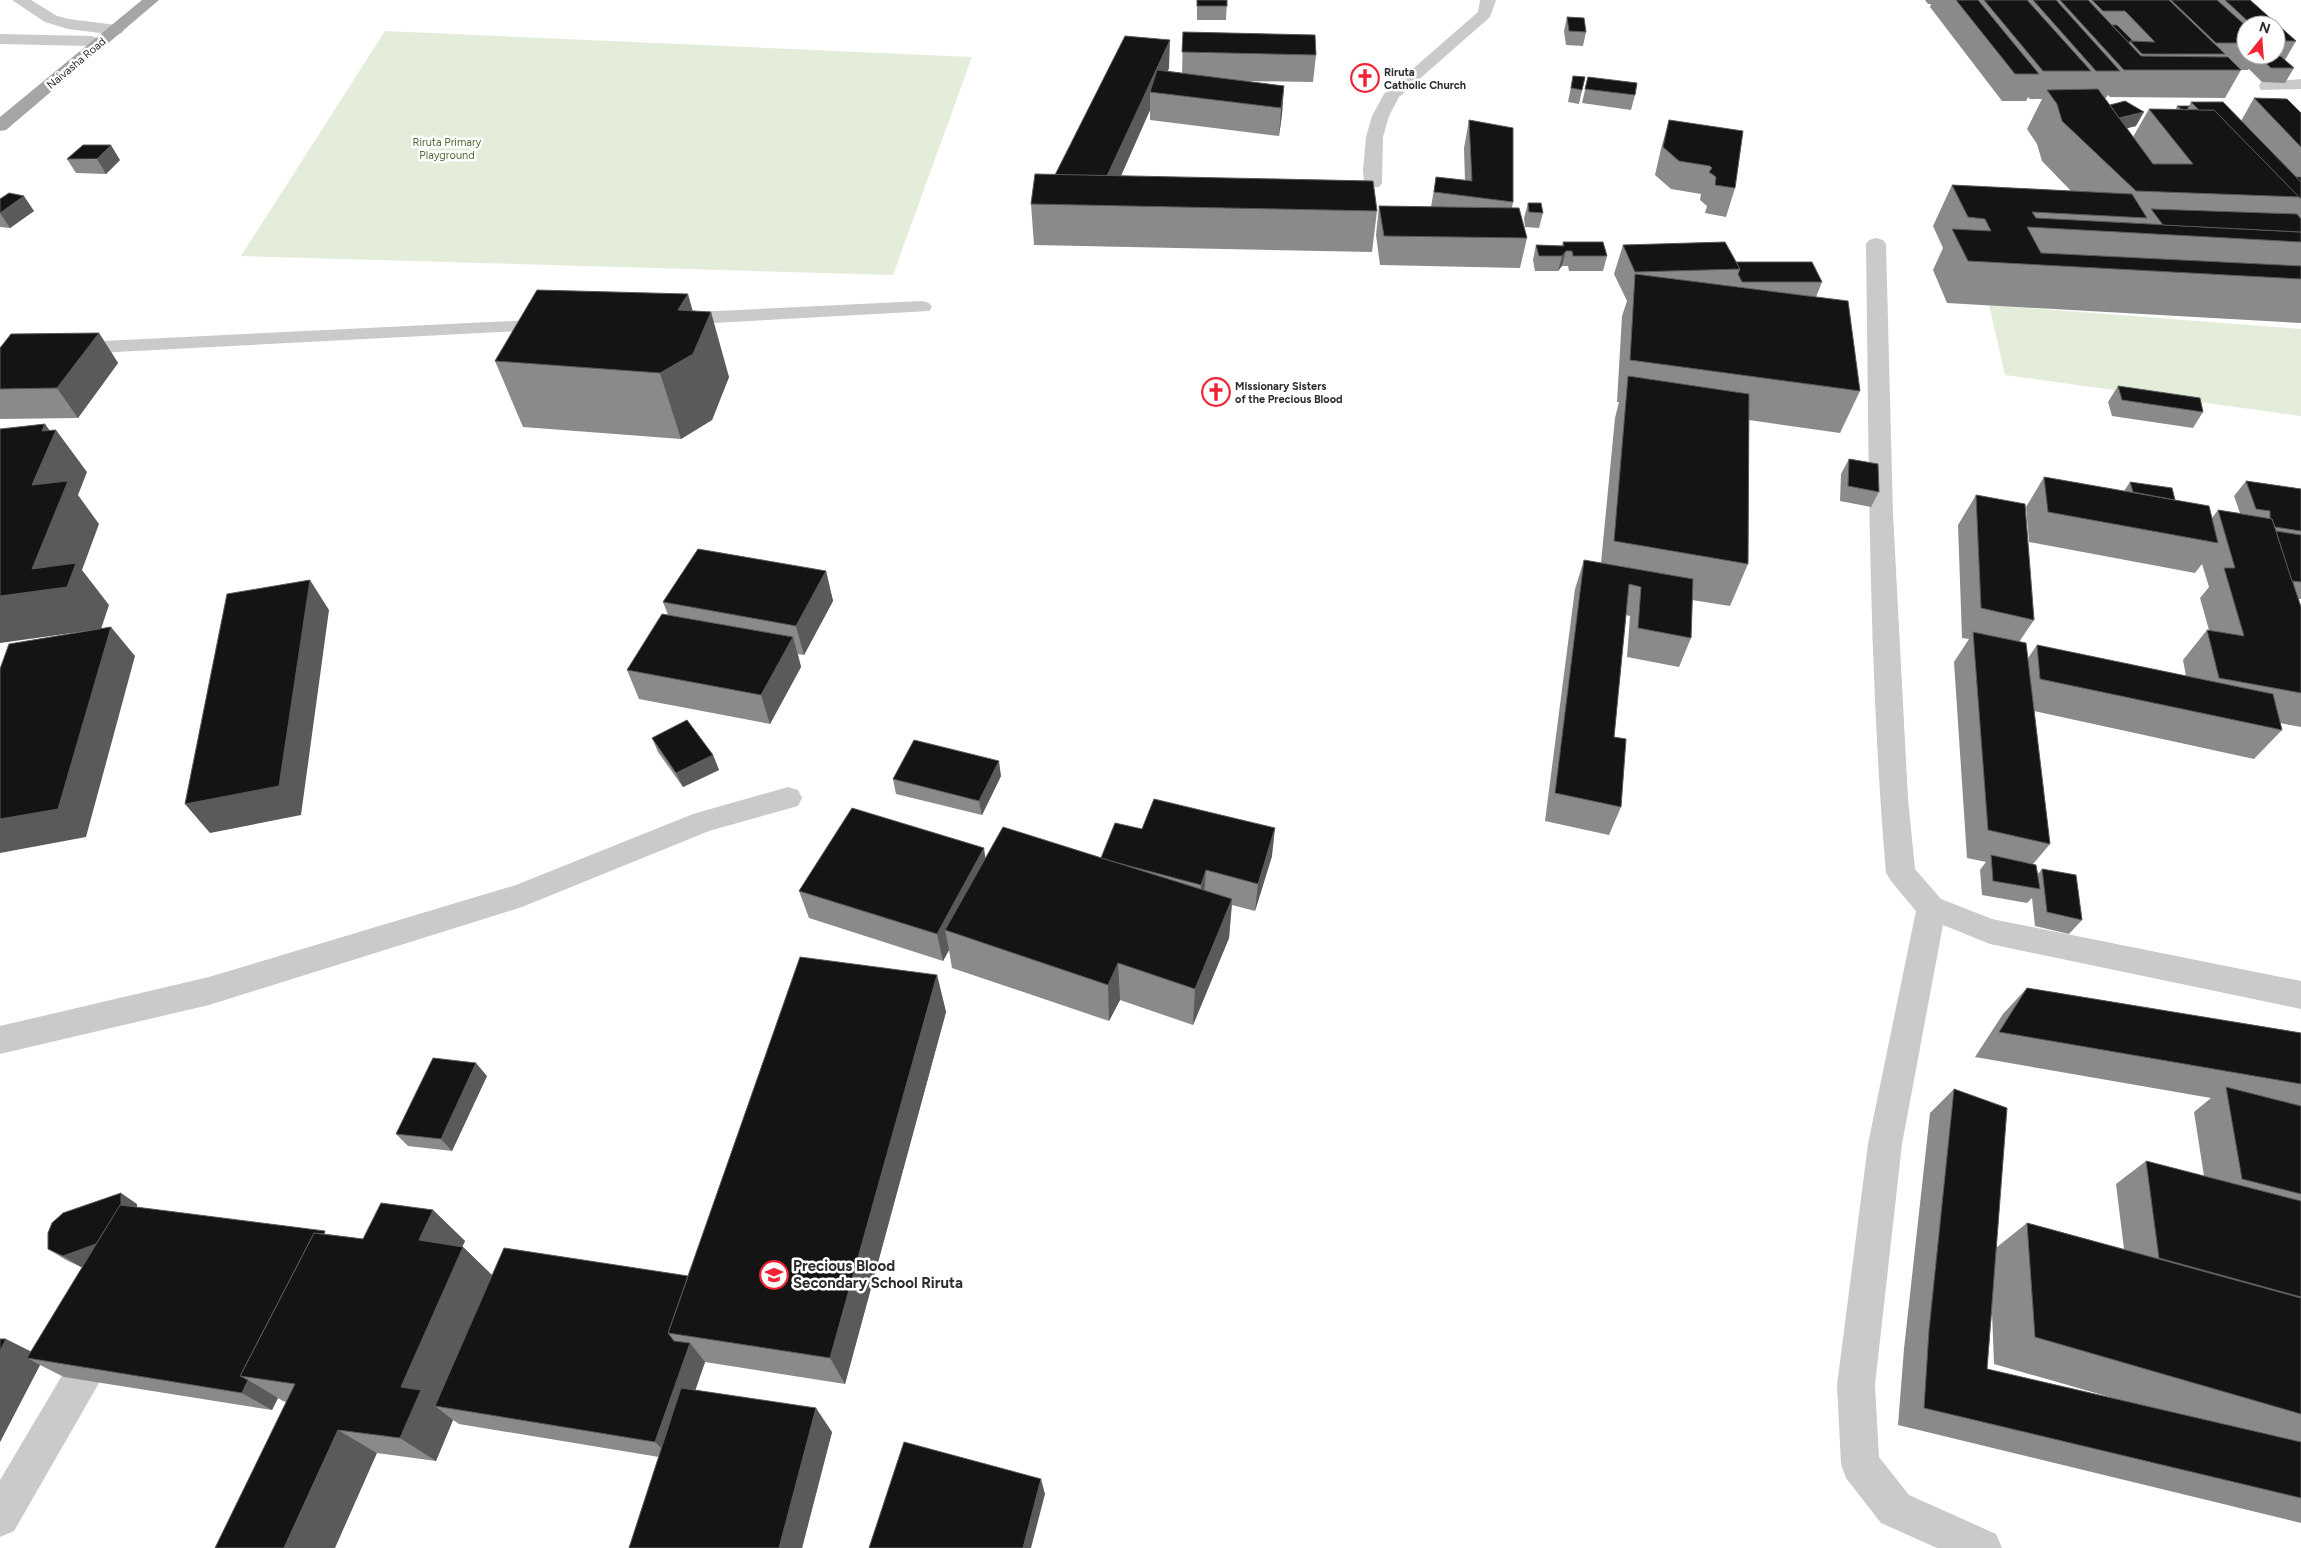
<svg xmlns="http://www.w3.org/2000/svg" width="2301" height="1548" font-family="Figtree,sans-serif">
	<rect width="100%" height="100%" fill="#fff"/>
	<g fill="#e4ecda">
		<path d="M 385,31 L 972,57 L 893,275 L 241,256 Z"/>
		<path d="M 1989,305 L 2301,329 L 2301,416 L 2005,375 Z"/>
	</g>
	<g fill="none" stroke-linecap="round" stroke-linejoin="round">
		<g fill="#cacaca" fill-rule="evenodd">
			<path d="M 12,0 L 31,0 L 57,16 L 69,19 L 116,25 L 122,27 L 124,30 L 122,33 L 116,35 L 68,29 L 45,22 Z"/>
			<path d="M 1480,0 L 1496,0 L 1490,17 L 1399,97 L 1389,116 L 1383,137 L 1382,183 L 1379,187 L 1367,187 L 1364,183 L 1363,170 L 1366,137 L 1372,116 L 1384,94 L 1478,12 Z"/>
			<path d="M 0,34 L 91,36 L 97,38 L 99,41 L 97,44 L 91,46 L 0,44 Z"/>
			<path d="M 2301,79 L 2301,89 L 2261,90 L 2259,86 L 2261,82 Z"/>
			<path d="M 1876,238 L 1883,240 L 1886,244 L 1893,514 L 1908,799 L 1915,869 L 1941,899 L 1992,919 L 2301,981 L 2301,1009 L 1990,944 L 1943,925 L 1902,1144 L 1875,1385 L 1879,1457 L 1909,1495 L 1996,1534 L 2002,1548 L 1937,1548 L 1881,1523 L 1846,1478 L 1841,1464 L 1837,1385 L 1868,1144 L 1916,911 L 1891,881 L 1886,873 C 1868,664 1869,454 1866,244 L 1869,240 Z"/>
			<path d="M 922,301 L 929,303 L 932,307 L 929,311 L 676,325 L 669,323 L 666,319 L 669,315 L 676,313 Z"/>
			<path d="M 553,319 L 560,321 L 563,325 L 560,329 L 0,358 L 0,346 Z"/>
			<path d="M 788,787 L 798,790 L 802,798 L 798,806 L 709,831 L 522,907 L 209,1005 L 0,1054 L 0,1026 L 209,977 L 516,885 L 693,814 Z"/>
			<path d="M 86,1352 L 99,1357 L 104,1370 L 99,1383 L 14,1531 L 0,1537 L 0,1480 L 73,1357 Z"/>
		</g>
		<path fill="#a5a5a5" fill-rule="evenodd" d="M 142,0 L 159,0 L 6,130 L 0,131 L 0,117 Z"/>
	</g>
	<g fill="#8a8a8a" fill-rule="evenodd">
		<path d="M 1197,0 L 1227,0 L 1226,20 L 1197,20 Z"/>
		<path d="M 1925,0 L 2250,0 L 2296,41 L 2285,60 L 2294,68 L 2285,83 L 2262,82 L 2249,69 L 2248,70 L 2241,70 L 2225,98 L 2110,97 L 2108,95 L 2105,99 L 2110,105 L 2136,126 L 2127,128 L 2133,137 L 2149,109 L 2176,109 L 2177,106 L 2189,106 L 2191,102 L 2241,121 L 2254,98 L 2301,113 L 2301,323 L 1947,303 L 1933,270 L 1943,248 L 1933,226 L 1952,185 L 2071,191 L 2042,161 L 2037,144 L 2027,129 L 2042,99 L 2030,99 L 2028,97 L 2026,101 L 2002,101 L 1930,7 L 1931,4 L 1928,4 ZM 2246,25 L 2276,25 L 2276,55 L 2246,55 Z"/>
		<path d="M 1567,17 L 1586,32 L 1583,46 L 1566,45 L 1564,31 Z"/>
		<path d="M 1183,32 L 1316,55 L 1313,82 L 1245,81 L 1284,86 L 1282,114 L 1279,136 L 1150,120 L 1150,110 L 1121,176 L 1377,211 L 1372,252 L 1034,245 L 1031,204 L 1169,68 L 1168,71 L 1182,73 Z"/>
		<path d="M 1573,76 L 1585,77 L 1579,104 L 1568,102 Z"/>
		<path d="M 1588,77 L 1635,95 L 1631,110 L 1582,103 Z"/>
		<path d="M 1469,120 L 1513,202 L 1512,208 L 1527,238 L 1520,268 L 1380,265 L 1376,235 L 1379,206 L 1431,207 L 1436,177 L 1465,181 L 1464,148 Z"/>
		<path d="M 1669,120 L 1735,188 L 1726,217 L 1705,213 L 1707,206 L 1700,200 L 1701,194 L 1671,189 L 1655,175 L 1661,149 Z"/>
		<path d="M 67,159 L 120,160 L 106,174 L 76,173 Z"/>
		<path d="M 0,199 L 34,211 L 10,228 L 0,227 Z"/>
		<path d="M 1528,203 L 1543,213 L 1539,228 L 1525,227 L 1524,218 Z"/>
		<path d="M 1563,242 L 1607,256 L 1603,271 L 1569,271 L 1568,266 L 1562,266 L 1558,271 L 1535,271 L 1533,260 L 1536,245 L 1562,246 Z"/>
		<path d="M 1623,245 L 1736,262 L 1822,282 L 1816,297 L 1860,391 L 1840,433 L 1749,420 L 1748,564 L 1730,606 L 1692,600 L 1691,638 L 1679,667 L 1627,657 L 1630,616 L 1626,615 L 1614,737 L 1621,807 L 1609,835 L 1545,821 L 1575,589 L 1584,560 L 1601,563 L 1615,418 L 1619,402 L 1617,402 L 1622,316 L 1627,301 L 1614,274 Z"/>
		<path d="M 693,311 L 729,377 L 712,420 L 681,439 L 523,427 L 495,361 Z"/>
		<path d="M 99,333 L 118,363 L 78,418 L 0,419 L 0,348 Z"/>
		<path d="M 2118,386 L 2203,412 L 2193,428 L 2112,416 L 2108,402 Z"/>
		<path d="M 1849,459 L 1879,492 L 1871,507 L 1840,501 L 1841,474 Z"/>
		<path d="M 2044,477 L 2124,491 L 2130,482 L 2175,500 L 2212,518 L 2218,510 L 2240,513 L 2234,496 L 2246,481 L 2301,489 L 2301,599 L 2298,599 L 2301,607 L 2301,727 L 2280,723 L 2282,730 L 2254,759 L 2034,711 L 2050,844 L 2033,864 L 2037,875 L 2042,869 L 2082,920 L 2069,934 L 2035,926 L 2032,898 L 2027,903 L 1982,895 L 1980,870 L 1986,862 L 1967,858 L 1954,662 L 1969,639 L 1962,638 L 1958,525 L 1976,495 L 2034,620 L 2019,642 L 2028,658 L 2037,645 L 2186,676 L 2183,660 L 2207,630 L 2209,630 L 2200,598 L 2209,587 L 2202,564 L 2195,573 L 2029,542 L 2026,507 Z"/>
		<path d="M 826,571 L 833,601 L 804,655 L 798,654 L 801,667 L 770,724 L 639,699 L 627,670 L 668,615 L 663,602 Z"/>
		<path d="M 652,738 L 713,755 L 719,770 L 683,787 L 658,752 Z"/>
		<path d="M 1001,776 L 982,815 L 896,794 L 893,779 Z"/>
		<path d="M 1142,829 L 1272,856 L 1255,911 L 1232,905 L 1229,938 L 1193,1025 L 1120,1000 L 1109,1021 L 952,968 L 949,950 L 943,961 L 809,918 L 799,891 L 986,858 L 1101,858 Z"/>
		<path d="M 937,975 L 946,1012 L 845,1384 L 705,1362 L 695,1390 L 832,1432 L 802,1548 L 629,1548 L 659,1457 L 459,1424 L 453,1420 L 436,1461 L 377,1453 L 286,1402 L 283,1401 L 278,1398 L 272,1410 L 64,1377 L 40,1365 L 0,1442 L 0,1339 L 31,1352 L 83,1266 L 81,1267 L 66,1260 L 48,1249 L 137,1204 L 137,1208 L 363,1239 L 433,1210 L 465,1241 L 462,1247 L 463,1247 L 492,1275 L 688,1276 Z"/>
		<path d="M 2027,988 L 2301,1033 L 2301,1523 L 1898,1425 L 1904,1349 L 1930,1113 L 1954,1089 L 1997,1247 L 2027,1223 L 2124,1249 L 2116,1184 L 2146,1161 L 2204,1176 L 2194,1112 L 2211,1098 L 1975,1057 L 2003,1014 ZM 1992,1312 L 1994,1364 L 2113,1398 L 1987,1369 Z"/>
		<path d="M 487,1076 L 452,1151 L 408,1146 L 396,1134 Z"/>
	</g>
	<g fill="#5a5a5a">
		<path d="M 1170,40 L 1169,68 L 1158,93 L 1150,92 L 1150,110 L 1108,205 L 1103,185 Z"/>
		<path d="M 1284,86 L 1282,114 L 1279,136 L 1281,108 Z"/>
		<path d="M 2144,112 L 2136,126 L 2108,133 L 2116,119 Z"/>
		<path d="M 111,145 L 120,160 L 106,174 L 97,159 Z"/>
		<path d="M 24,196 L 34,211 L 10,228 L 0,213 Z"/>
		<path d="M 1566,251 L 1562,266 L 1558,271 L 1562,256 Z"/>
		<path d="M 688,294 L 700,337 L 711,312 L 729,377 L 712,420 L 681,439 L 660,373 L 678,310 Z"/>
		<path d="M 99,333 L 118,363 L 78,418 L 57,388 Z"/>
		<path d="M 45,424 L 53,435 L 56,430 L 87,472 L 78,495 L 99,524 L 82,570 L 109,605 L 101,629 L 0,643 L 0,596 L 32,569 L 32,485 L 42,431 Z"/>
		<path d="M 826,571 L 833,601 L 804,655 L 796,626 Z"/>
		<path d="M 310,580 L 329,610 L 301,815 L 210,833 L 185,804 Z"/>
		<path d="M 111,627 L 135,656 L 86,837 L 0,853 L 0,819 Z"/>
		<path d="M 793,637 L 801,667 L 770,724 L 761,695 Z"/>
		<path d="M 713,755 L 719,770 L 683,787 L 676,773 Z"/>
		<path d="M 999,761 L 1001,776 L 982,815 L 979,801 Z"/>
		<path d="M 1275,828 L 1272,856 L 1255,911 L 1258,884 Z"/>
		<path d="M 984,848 L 988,876 L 945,930 L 949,950 L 943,961 L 937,934 Z"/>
		<path d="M 1206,870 L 1204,898 L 1199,912 L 1201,885 Z"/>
		<path d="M 1232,899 L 1229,938 L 1193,1025 L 1195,989 Z"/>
		<path d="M 1118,963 L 1120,1000 L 1109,1021 L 1108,985 Z"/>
		<path d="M 937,975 L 946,1012 L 845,1384 L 830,1358 Z"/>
		<path d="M 476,1063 L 487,1076 L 452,1151 L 441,1139 Z"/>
		<path d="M 121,1193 L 137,1204 L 136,1247 L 81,1267 L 63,1256 Z"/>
		<path d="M 433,1210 L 465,1241 L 451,1270 L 419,1240 Z"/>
		<path d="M 463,1247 L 494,1277 L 435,1406 L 453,1420 L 436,1461 L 400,1438 L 401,1387 Z"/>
		<path d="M 6,1339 L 44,1358 L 27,1358 L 40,1365 L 0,1442 L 0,1351 Z"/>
		<path d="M 690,1343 L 705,1362 L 672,1459 L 655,1442 Z"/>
		<path d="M 248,1380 L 278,1398 L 272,1410 L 242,1393 Z"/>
		<path d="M 816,1408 L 832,1432 L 802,1548 L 779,1548 Z"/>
		<path d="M 338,1430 L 377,1453 L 335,1548 L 284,1548 Z"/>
		<path d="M 1041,1479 L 1045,1494 L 1031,1548 L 1023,1548 Z"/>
	</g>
	<g fill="#141414" stroke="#5a5a5a">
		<rect x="1197" y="0" width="30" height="6"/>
		<path d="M 1956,0 L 1978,0 L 2039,74 L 2015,74 Z"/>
		<path d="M 1984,0 L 2027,0 L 2091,71 L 2043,71 Z"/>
		<path d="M 2033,0 L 2056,0 L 2120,71 L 2096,71 Z"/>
		<path d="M 2060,0 L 2088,0 L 2141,56 L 2228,57 L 2241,70 L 2124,70 Z"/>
		<path d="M 2092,0 L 2169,0 L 2225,54 L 2142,54 L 2130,41 L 2155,42 L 2125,11 L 2103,11 Z"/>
		<path d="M 2171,0 L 2217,0 L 2246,26 L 2246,43 L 2216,43 Z"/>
		<path d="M 2225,0 L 2250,0 L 2296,41 L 2276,41 L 2276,25 L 2252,25 Z"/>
		<path d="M 1567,17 L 1584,18 L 1586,32 L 1569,31 Z"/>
		<path d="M 2112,25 L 2117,25 L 2133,41 L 2130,41 L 2129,43 Z"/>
		<path d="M 1183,32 L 1315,35 L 1316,55 L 1182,52 Z"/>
		<path d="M 1125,36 L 1170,40 L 1107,176 L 1055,175 Z"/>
		<path d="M 2276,54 L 2278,54 L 2294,68 L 2271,68 L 2257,55 L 2276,55 Z"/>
		<path d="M 1157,70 L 1284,86 L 1281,108 L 1150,92 Z"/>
		<path d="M 1573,76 L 1585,77 L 1582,90 L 1571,88 Z"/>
		<path d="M 1588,77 L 1637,83 L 1635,95 L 1585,89 Z"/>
		<path d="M 2098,89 L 2153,164 L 2193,164 L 2149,109 L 2214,110 L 2300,197 L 2136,191 L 2062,121 L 2057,104 L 2047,90 Z"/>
		<path d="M 2254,98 L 2287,99 L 2301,113 L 2301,147 Z"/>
		<path d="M 2125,101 L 2144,112 L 2119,118 L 2110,105 Z"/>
		<path d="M 2191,102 L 2223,102 L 2301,182 L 2301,198 L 2300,198 L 2214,110 L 2199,110 Z"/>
		<path d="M 2177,106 L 2189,106 L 2187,110 L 2181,109 Z"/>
		<path d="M 1469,120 L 1513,128 L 1513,202 L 1434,192 L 1436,177 L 1472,181 Z"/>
		<path d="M 1669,120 L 1743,131 L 1735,188 L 1715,185 L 1716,177 L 1709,172 L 1712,168 L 1710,166 L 1679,161 L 1663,147 Z"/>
		<path d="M 83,145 L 111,145 L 97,159 L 67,159 Z"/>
		<path d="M 1035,174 L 1373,181 L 1377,211 L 1031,204 Z"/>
		<path d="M 2296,177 L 2301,177 L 2301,182 Z"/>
		<path d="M 1952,185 L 2132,194 L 2147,218 L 2032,212 L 2036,218 L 2301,232 L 2301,242 L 2027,227 L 2041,253 L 2301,266 L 2301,279 L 1968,261 L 1952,229 L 1991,231 L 1985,219 L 1968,217 Z"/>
		<path d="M 9,193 L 24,196 L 0,213 L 0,199 Z"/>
		<path d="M 1528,203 L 1541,203 L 1543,213 L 1529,212 Z"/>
		<path d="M 1379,206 L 1519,208 L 1527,238 L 1384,236 Z"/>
		<path d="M 2151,209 L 2297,214 L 2301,219 L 2301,232 L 2163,225 Z"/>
		<path d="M 1563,242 L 1603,242 L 1607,256 L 1573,256 L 1572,251 L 1566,251 L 1562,256 L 1539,256 L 1536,245 L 1564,246 Z"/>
		<path d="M 1725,242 L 1740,269 L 1635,272 L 1623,245 Z"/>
		<path d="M 1736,262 L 1812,262 L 1822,282 L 1742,282 L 1738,274 L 1740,269 Z"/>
		<path d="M 1635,274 L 1848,301 L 1860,391 L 1630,360 Z"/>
		<path d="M 537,290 L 688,294 L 678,310 L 711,312 L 693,354 L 660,373 L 495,361 Z"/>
		<path d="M 99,333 L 57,388 L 0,389 L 0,348 L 11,334 Z"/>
		<path d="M 1628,376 L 1749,394 L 1748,564 L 1614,541 Z"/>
		<path d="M 2118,386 L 2200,398 L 2203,412 L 2122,400 Z"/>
		<path d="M 45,424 L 42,431 L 56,430 L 32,485 L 68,481 L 32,569 L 76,563 L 67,587 L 0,596 L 0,429 Z"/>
		<path d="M 1849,459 L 1878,464 L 1879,492 L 1848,486 Z"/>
		<path d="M 2044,477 L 2209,506 L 2218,543 L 2048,512 Z"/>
		<path d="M 2246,481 L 2301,489 L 2301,531 L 2275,527 L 2272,519 L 2270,518 L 2270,511 L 2256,509 Z"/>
		<path d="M 2130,482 L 2172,488 L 2175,500 L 2133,492 Z"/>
		<path d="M 1976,495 L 2025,504 L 2034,620 L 1981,608 Z"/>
		<path d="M 2218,510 L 2272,519 L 2301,607 L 2301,693 L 2219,678 L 2207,630 L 2244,636 L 2224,568 L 2235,568 Z"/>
		<path d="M 2276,531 L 2301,535 L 2301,582 L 2292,581 Z"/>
		<path d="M 698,549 L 826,571 L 796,626 L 663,602 Z"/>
		<path d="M 1584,560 L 1693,579 L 1691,638 L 1638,628 L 1641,587 L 1629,584 L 1614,737 L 1626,739 L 1621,807 L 1555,793 Z"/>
		<path d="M 310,580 L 279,786 L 185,804 L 227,594 Z"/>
		<path d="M 662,614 L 793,637 L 761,695 L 627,670 Z"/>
		<path d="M 111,627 L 58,809 L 0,819 L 0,669 L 9,644 Z"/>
		<path d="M 1973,632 L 2026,643 L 2050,844 L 1988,830 Z"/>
		<path d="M 2037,645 L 2273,694 L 2282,730 L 2040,679 Z"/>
		<path d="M 687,720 L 713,755 L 676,773 L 652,738 Z"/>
		<path d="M 914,740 L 999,761 L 979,801 L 893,779 Z"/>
		<path d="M 1154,799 L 1275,828 L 1258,884 L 1206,870 L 1201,885 L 1118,863 L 1101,858 L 1115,823 L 1142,829 Z"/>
		<path d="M 852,808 L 984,848 L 937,934 L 799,891 Z"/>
		<path d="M 1003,827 L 1232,899 L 1195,989 L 1118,963 L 1108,985 L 945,930 Z"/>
		<path d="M 1991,855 L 2036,865 L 2040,889 L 1993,881 Z"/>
		<path d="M 2042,869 L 2076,875 L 2082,920 L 2047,912 Z"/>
		<path d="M 800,957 L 937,975 L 830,1358 L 668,1333 Z"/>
		<path d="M 2027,988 L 2301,1033 L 2301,1084 L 1999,1032 Z"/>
		<path d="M 433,1058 L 476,1063 L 441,1139 L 396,1134 Z"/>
		<path d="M 2226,1087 L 2301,1106 L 2301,1194 L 2242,1179 Z"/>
		<path d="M 1954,1089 L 2007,1108 L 1987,1369 L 2301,1442 L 2301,1498 L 1924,1408 L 1929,1330 Z"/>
		<path d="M 2146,1161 L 2301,1201 L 2301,1297 L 2159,1258 Z"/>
		<path d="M 121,1193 L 121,1205 L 96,1244 L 63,1256 L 48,1249 L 48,1233 L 52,1223 L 63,1213 Z"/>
		<path d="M 381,1203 L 433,1210 L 419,1240 L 463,1247 L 401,1387 L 421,1390 L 400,1438 L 338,1430 L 284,1548 L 215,1548 L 295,1384 L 240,1376 L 314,1233 L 363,1239 Z"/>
		<path d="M 120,1205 L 325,1231 L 324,1234 L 314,1233 L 240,1376 L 248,1380 L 242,1393 L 27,1358 Z"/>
		<path d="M 2027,1223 L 2301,1298 L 2301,1414 L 2035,1337 Z"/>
		<path d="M 504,1248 L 688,1276 L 668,1333 L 674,1341 L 690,1343 L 655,1442 L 435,1406 Z"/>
		<path d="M 0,1339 L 6,1339 L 0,1351 Z"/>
		<path d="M 681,1388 L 816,1408 L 779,1548 L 629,1548 Z"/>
		<path d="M 904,1442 L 1041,1479 L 1023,1548 L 869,1548 Z"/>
	</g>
	<defs>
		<symbol id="church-ring" viewBox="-11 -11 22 22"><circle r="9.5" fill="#fff" stroke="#f12334" stroke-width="1.5"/><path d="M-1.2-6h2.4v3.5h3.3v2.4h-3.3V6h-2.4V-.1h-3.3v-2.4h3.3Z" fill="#f12334"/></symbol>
		<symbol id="school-ring" viewBox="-11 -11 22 22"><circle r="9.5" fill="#fff" stroke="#f12334" stroke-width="1.5"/><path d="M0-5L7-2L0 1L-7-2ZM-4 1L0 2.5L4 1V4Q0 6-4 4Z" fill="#f12334"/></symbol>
	</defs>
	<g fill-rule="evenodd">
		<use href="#church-ring" x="1349" y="62" width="32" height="32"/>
		<use href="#church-ring" x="1200" y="376" width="32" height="32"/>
		<use href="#school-ring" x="758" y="1259" width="32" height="32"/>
	</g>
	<g text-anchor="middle" stroke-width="5" stroke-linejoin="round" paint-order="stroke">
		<g font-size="11" fill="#2d2d2d" stroke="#fff">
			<text transform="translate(76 63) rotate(-40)" y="4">Naivasha Road</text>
		</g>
		<g font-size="11" font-weight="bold" fill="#2d2d2d" stroke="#fff" text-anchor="start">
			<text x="1384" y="76">Riruta<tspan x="1384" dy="13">Catholic Church</tspan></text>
			<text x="1235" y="390">Missionary Sisters<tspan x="1235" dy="13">of the Precious Blood</tspan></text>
		</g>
		<g font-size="11" fill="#516c38" stroke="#fff">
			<text x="447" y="146">Riruta Primary<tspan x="447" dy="13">Playground</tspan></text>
		</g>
		<g font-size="15" font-weight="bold" fill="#2d2d2d" stroke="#fff" text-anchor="start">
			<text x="793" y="1271">Precious Blood<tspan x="793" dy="17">Secondary School Riruta</tspan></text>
		</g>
	</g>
	<g transform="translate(2261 40) rotate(17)"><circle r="24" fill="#ffffff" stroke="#ababab"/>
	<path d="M0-4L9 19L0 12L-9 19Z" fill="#f12334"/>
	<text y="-8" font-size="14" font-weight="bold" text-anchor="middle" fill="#2d2d2d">N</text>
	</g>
</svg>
